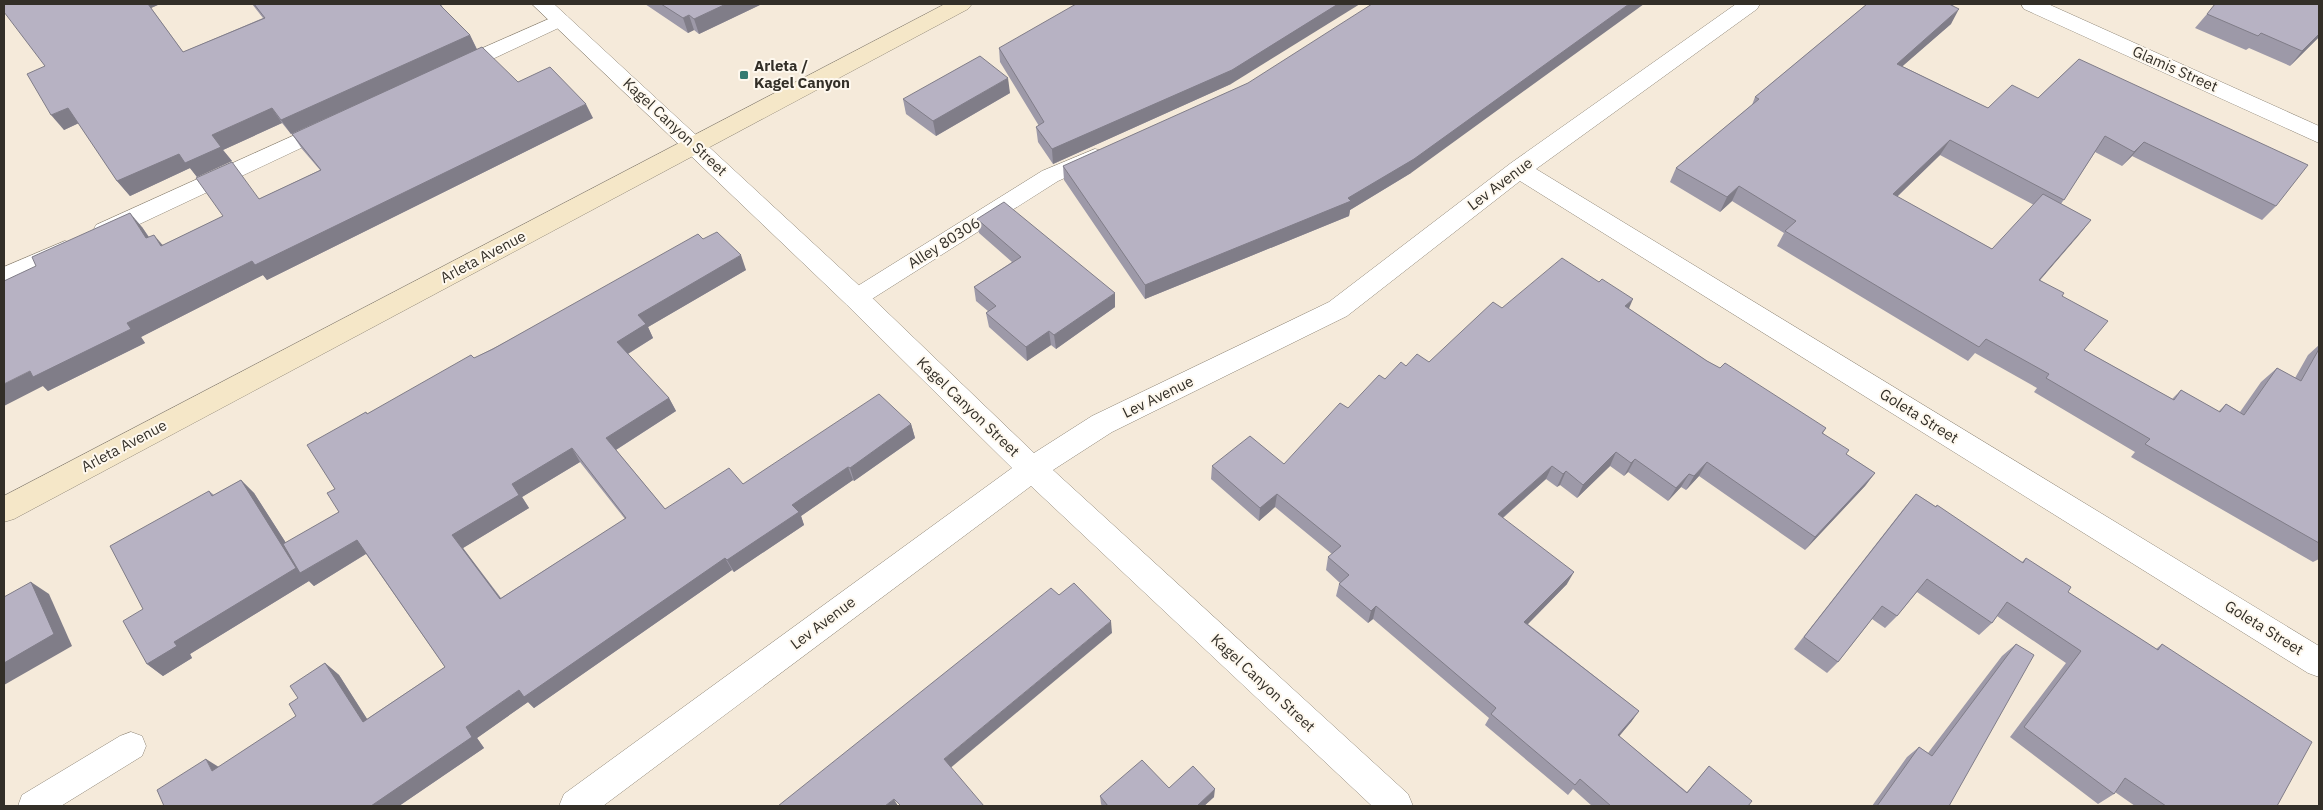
<svg xmlns="http://www.w3.org/2000/svg" width="2323" height="810" font-family="'IBM Plex Sans',sans-serif">
	<rect width="100%" height="100%" fill="#f5eada"/>
	<g fill="none" stroke-linecap="round" stroke-linejoin="round">
		<defs>
			<g id="service">
				<path d="M 560,14 L 567,16 L 570,20 L 567,24 L 465,72 L 458,73 L 451,72 L 448,67 L 451,62 Z"/>
				<path d="M 328,120 L 335,122 L 338,127 L 335,132 L 112,237 L 104,239 L 96,237 L 93,231 L 96,225 Z"/>
				<path d="M 1095,149 L 1103,151 L 1106,156 L 1103,161 L 1058,181 L 864,304 L 856,307 L 848,304 L 844,298 L 848,292 L 1042,171 Z"/>
				<path d="M 65,241 L 73,243 L 76,249 L 73,255 L 4,285 L 4,267 Z"/>
				<path d="M 131,732 L 142,736 L 146,746 L 142,756 L 61,806 L 18,806 L 22,795 L 120,736 Z"/>
			</g>
			<g id="minor">
				<path d="M 532,4 L 554,4 L 865,291 L 1034,453 L 1092,416 L 1329,302 L 1511,163 L 1736,4 L 1760,4 L 1757,9 L 1536,169 L 2319,646 L 2319,677 L 2308,673 L 1520,181 L 1347,316 L 1112,432 L 1053,470 L 1408,794 L 1413,806 L 1372,806 L 1031,486 L 603,806 L 559,806 L 564,794 L 1012,468 L 847,305 Z"/>
				<path d="M 2021,4 L 2048,4 L 2319,126 L 2319,143 L 2024,9 Z"/>
			</g>
			<path id="secondary" d="M 945,4 L 972,4 L 968,9 L 14,519 L 4,522 L 4,496 Z"/>
		</defs>
		<use href="#service" stroke="#8f8677" stroke-width="1"/>
		<use href="#minor" stroke="#8f8677" stroke-width="1"/>
		<use href="#secondary" stroke="#8f8677" stroke-width="1"/>
		<use href="#service" fill="#fff" fill-rule="evenodd"/>
		<use href="#minor" fill="#fff" fill-rule="evenodd"/>
		<use href="#secondary" fill="#f5e7c8" fill-rule="evenodd"/>
	</g>
	<g fill="#9d99a8" fill-rule="evenodd">
		<path d="M 4,4 L 160,4 L 151,8 L 183,52 L 263,18 L 252,4 L 441,4 L 443,8 L 470,35 L 477,49 L 518,82 L 593,118 L 267,280 L 263,275 L 141,337 L 145,343 L 48,391 L 43,386 L 142,227 L 149,237 L 163,245 L 320,170 L 302,149 L 292,134 L 372,97 L 291,134 L 282,123 L 223,150 L 232,161 L 197,177 L 190,168 L 130,196 L 117,181 L 79,123 L 64,130 L 45,66 Z"/>
		<path d="M 645,4 L 762,4 L 699,34 L 694,30 L 688,33 Z"/>
		<path d="M 1867,4 L 1954,4 L 1953,6 L 1951,24 L 1902,66 L 1988,108 L 2038,98 L 2079,59 L 2276,206 L 2262,220 L 2132,156 L 2122,166 L 2095,152 L 2061,204 L 2091,220 L 2040,280 L 2062,296 L 2084,350 L 2172,399 L 2181,390 L 2218,412 L 2226,404 L 2240,412 L 2261,382 L 2277,368 L 2295,378 L 2308,355 L 2319,345 L 2319,559 L 2313,562 L 2131,457 L 2135,452 L 2034,392 L 2037,388 L 1975,353 L 1968,361 L 1777,246 L 1784,233 L 1732,201 L 1720,212 L 1670,182 L 1676,168 L 1752,105 L 1755,97 ZM 1940,155 L 2034,205 L 1992,249 L 1897,197 Z"/>
		<path d="M 2319,4 L 2319,37 L 2290,66 L 2249,48 L 2246,50 L 2195,28 L 2207,14 Z"/>
		<path d="M 999,48 L 1231,84 L 1053,164 L 1038,142 L 1036,127 L 1039,126 L 1000,62 Z"/>
		<path d="M 1010,93 L 936,136 L 906,114 L 903,99 Z"/>
		<path d="M 1063,166 L 1411,173 L 1350,210 L 1349,216 L 1145,299 L 1064,180 Z"/>
		<path d="M 977,219 L 1115,307 L 1056,349 L 1051,345 L 1027,361 L 989,327 L 986,313 L 988,311 L 976,301 L 974,287 L 1012,262 L 979,233 Z"/>
		<path d="M 703,239 L 746,270 L 648,327 L 653,338 L 628,354 L 669,398 L 676,411 L 616,450 L 665,509 L 743,484 L 911,424 L 915,438 L 854,481 L 853,480 L 801,516 L 804,525 L 734,572 L 732,570 L 534,708 L 528,702 L 477,738 L 484,748 L 399,806 L 164,806 L 219,767 L 296,716 L 298,698 L 325,663 L 339,675 L 367,719 L 445,667 L 366,554 L 314,586 L 309,581 L 190,654 L 192,658 L 163,676 L 147,664 L 143,609 L 209,491 L 214,495 L 241,480 L 254,493 L 286,543 L 339,512 L 335,489 L 367,414 ZM 580,462 L 625,519 L 501,598 L 463,548 L 529,508 L 522,497 Z"/>
		<path d="M 1502,308 L 1629,309 L 1707,361 L 1826,428 L 1823,433 L 1846,454 L 1875,473 L 1865,486 L 1805,550 L 1699,476 L 1686,490 L 1681,487 L 1668,501 L 1628,472 L 1624,476 L 1610,466 L 1577,498 L 1560,485 L 1557,487 L 1546,479 L 1503,518 L 1567,584 L 1528,624 L 1639,711 L 1631,722 L 1619,736 L 1687,792 L 1709,766 L 1748,806 L 1592,806 L 1573,789 L 1568,795 L 1485,725 L 1489,718 L 1373,619 L 1368,623 L 1336,596 L 1339,584 L 1340,583 L 1326,570 L 1328,557 L 1332,554 L 1275,507 L 1259,521 L 1211,479 L 1212,466 L 1284,464 L 1348,408 L 1385,379 L 1406,366 L 1429,362 Z"/>
		<path d="M 1916,494 L 2022,562 L 2026,558 L 2068,592 L 2156,649 L 2162,644 L 2277,806 L 2135,806 L 2115,792 L 2114,794 L 2098,804 L 2010,737 L 2066,663 L 1997,616 L 1992,623 L 1979,635 L 1917,592 L 1897,616 L 1885,628 L 1872,619 L 1838,662 L 1827,673 L 1794,649 L 1905,507 Z"/>
		<path d="M 2016,644 L 1949,806 L 1872,806 L 1907,757 L 1919,747 L 1928,753 L 2002,656 Z"/>
		<path d="M 1169,788 L 1214,797 L 1204,806 L 1102,806 L 1101,804 L 1100,796 Z"/>
	</g>
	<g fill="#807d88">
		<path d="M 148,4 L 160,4 L 151,8 Z"/>
		<path d="M 726,4 L 762,4 L 699,34 L 694,19 Z"/>
		<path d="M 1338,4 L 1360,4 L 1231,84 L 1053,164 L 1052,149 Z"/>
		<path d="M 1629,4 L 1644,4 L 1411,173 L 1350,210 L 1349,216 L 1145,299 L 1145,285 L 1348,198 Z"/>
		<path d="M 1959,9 L 1951,24 L 1889,78 L 1897,64 Z"/>
		<path d="M 689,15 L 694,30 L 688,33 L 683,18 Z"/>
		<path d="M 2319,34 L 2319,37 L 2290,66 L 2302,51 Z"/>
		<path d="M 470,35 L 477,50 L 291,134 L 281,120 Z"/>
		<path d="M 1008,78 L 1010,93 L 936,136 L 933,121 Z"/>
		<path d="M 586,104 L 593,118 L 267,280 L 263,275 L 141,337 L 145,343 L 48,391 L 43,386 L 4,406 L 4,384 L 252,261 Z"/>
		<path d="M 68,108 L 81,122 L 64,130 L 51,115 Z"/>
		<path d="M 272,108 L 282,123 L 223,150 L 232,161 L 197,177 L 190,168 L 130,196 L 117,181 L 212,135 Z"/>
		<path d="M 1950,140 L 1940,155 L 1884,209 L 1893,194 Z"/>
		<path d="M 2144,142 L 2132,156 L 2122,166 L 2134,152 Z"/>
		<path d="M 1739,186 L 1732,201 L 1720,212 L 1727,197 Z"/>
		<path d="M 130,213 L 142,227 L 159,253 L 146,238 Z"/>
		<path d="M 2091,220 L 2079,235 L 2028,294 L 2039,280 Z"/>
		<path d="M 154,235 L 166,249 L 161,246 Z"/>
		<path d="M 741,255 L 746,270 L 648,327 L 653,338 L 624,356 L 617,342 L 638,315 Z"/>
		<path d="M 1115,293 L 1115,307 L 1056,349 L 1054,335 Z"/>
		<path d="M 1633,299 L 1627,313 L 1625,306 Z"/>
		<path d="M 1049,331 L 1051,345 L 1027,361 L 1026,347 Z"/>
		<path d="M 669,398 L 676,411 L 614,451 L 606,438 Z"/>
		<path d="M 911,424 L 915,438 L 854,481 L 850,468 Z"/>
		<path d="M 572,448 L 580,462 L 522,497 L 529,508 L 463,548 L 510,611 L 500,599 L 452,535 L 512,484 Z"/>
		<path d="M 1616,452 L 1610,466 L 1577,498 L 1583,485 Z"/>
		<path d="M 1635,459 L 1628,472 L 1624,476 L 1631,463 Z"/>
		<path d="M 1707,462 L 1699,476 L 1686,490 L 1694,476 Z"/>
		<path d="M 1552,466 L 1546,479 L 1492,527 L 1498,514 Z"/>
		<path d="M 848,467 L 853,480 L 801,516 L 804,525 L 734,572 L 727,560 L 792,505 Z"/>
		<path d="M 1566,471 L 1560,485 L 1557,487 L 1563,474 Z"/>
		<path d="M 1875,473 L 1865,486 L 1805,550 L 1815,537 Z"/>
		<path d="M 1689,474 L 1681,487 L 1668,501 L 1676,488 Z"/>
		<path d="M 241,480 L 254,493 L 304,571 L 357,540 L 369,552 L 314,586 L 309,581 L 190,654 L 192,658 L 163,676 L 147,664 L 174,642 Z"/>
		<path d="M 1277,494 L 1275,507 L 1259,521 L 1260,508 Z"/>
		<path d="M 725,558 L 732,570 L 534,708 L 528,702 L 477,738 L 484,748 L 399,806 L 371,806 L 466,727 L 519,690 Z"/>
		<path d="M 1574,572 L 1567,584 L 1519,633 L 1524,622 Z"/>
		<path d="M 31,582 L 49,594 L 72,646 L 4,685 L 4,663 Z"/>
		<path d="M 1376,606 L 1373,619 L 1368,623 L 1371,611 Z"/>
		<path d="M 1111,621 L 1112,633 L 948,770 L 944,759 Z"/>
		<path d="M 325,663 L 339,675 L 376,733 L 363,722 Z"/>
		<path d="M 1639,711 L 1631,722 L 1611,746 L 1618,735 Z"/>
		<path d="M 206,759 L 222,769 L 212,771 Z"/>
		<path d="M 1215,789 L 1214,797 L 1204,806 L 1197,806 Z"/>
		<path d="M 894,799 L 898,806 L 885,806 Z"/>
	</g>
	<g fill="#b7b2c3" stroke="#807d88" fill-rule="evenodd">
		<path d="M 4,4 L 148,4 L 183,52 L 265,18 L 254,4 L 439,4 L 470,35 L 281,120 L 272,108 L 212,135 L 221,147 L 185,163 L 179,154 L 117,181 L 68,108 L 51,115 L 27,74 L 45,66 L 4,12 Z"/>
		<path d="M 661,4 L 726,4 L 694,19 L 689,15 L 683,18 Z"/>
		<path d="M 1076,4 L 1338,4 L 1232,70 L 1052,149 L 1036,127 L 1044,122 L 999,48 Z"/>
		<path d="M 1372,4 L 1629,4 L 1414,159 L 1348,198 L 1351,201 L 1145,285 L 1063,166 L 1248,83 Z"/>
		<path d="M 1867,4 L 1949,4 L 1959,9 L 1897,64 L 1988,108 L 2012,85 L 2038,98 L 2079,59 L 2308,165 L 2276,206 L 2144,142 L 2134,152 L 2105,136 L 2064,200 L 1950,140 L 1893,194 L 1992,249 L 2043,194 L 2091,220 L 2039,280 L 2064,293 L 2062,296 L 2108,321 L 2084,350 L 2174,400 L 2181,390 L 2220,412 L 2226,404 L 2244,415 L 2277,368 L 2301,381 L 2319,349 L 2319,543 L 2145,444 L 2150,439 L 2046,378 L 2049,374 L 1986,339 L 1979,347 L 1785,231 L 1796,221 L 1739,186 L 1727,197 L 1676,168 L 1759,99 L 1755,97 Z"/>
		<path d="M 2215,4 L 2319,4 L 2319,34 L 2302,51 L 2261,33 L 2258,36 L 2207,14 Z"/>
		<path d="M 482,47 L 518,82 L 550,67 L 586,104 L 255,265 L 252,261 L 127,323 L 131,329 L 33,377 L 30,371 L 4,384 L 4,281 L 36,266 L 32,257 L 130,213 L 146,238 L 154,235 L 161,246 L 223,216 L 196,178 L 232,162 L 259,199 L 321,170 L 292,134 Z"/>
		<path d="M 980,56 L 1008,78 L 933,121 L 903,99 Z"/>
		<path d="M 1004,202 L 1115,293 L 1054,335 L 1049,331 L 1026,347 L 986,313 L 996,306 L 974,287 L 1021,257 L 977,219 Z"/>
		<path d="M 717,232 L 741,255 L 638,315 L 646,324 L 617,342 L 669,398 L 606,438 L 665,509 L 729,468 L 743,484 L 879,394 L 911,424 L 850,468 L 848,467 L 792,505 L 799,512 L 727,560 L 725,558 L 524,697 L 519,690 L 466,727 L 472,737 L 371,806 L 164,806 L 157,790 L 206,759 L 212,771 L 296,716 L 289,704 L 298,698 L 290,686 L 325,663 L 363,722 L 445,667 L 357,540 L 300,573 L 283,544 L 339,512 L 327,493 L 335,489 L 307,445 L 366,412 L 367,414 L 471,355 L 474,358 L 493,349 L 698,234 L 703,239 ZM 572,448 L 626,518 L 500,599 L 452,535 L 519,495 L 512,484 Z"/>
		<path d="M 1562,258 L 1599,282 L 1602,279 L 1633,299 L 1625,306 L 1707,361 L 1720,368 L 1725,363 L 1826,428 L 1822,433 L 1849,450 L 1846,454 L 1875,473 L 1815,537 L 1707,462 L 1694,476 L 1689,474 L 1676,488 L 1635,459 L 1631,463 L 1616,452 L 1583,485 L 1566,471 L 1563,474 L 1552,466 L 1498,514 L 1574,572 L 1524,622 L 1639,711 L 1618,735 L 1687,793 L 1709,766 L 1752,801 L 1748,806 L 1611,806 L 1580,779 L 1575,785 L 1491,714 L 1496,708 L 1376,606 L 1371,611 L 1339,584 L 1349,575 L 1328,557 L 1341,546 L 1277,494 L 1260,508 L 1212,466 L 1250,436 L 1284,464 L 1340,403 L 1348,408 L 1379,375 L 1385,379 L 1401,362 L 1406,366 L 1417,354 L 1429,362 L 1493,302 L 1502,308 Z"/>
		<path d="M 241,480 L 296,568 L 174,642 L 177,646 L 147,664 L 123,621 L 143,609 L 110,546 L 209,491 L 212,496 Z"/>
		<path d="M 1916,494 L 1936,507 L 1937,505 L 2023,563 L 2026,558 L 2071,587 L 2068,592 L 2158,650 L 2162,644 L 2312,742 L 2277,806 L 2166,806 L 2125,778 L 2114,794 L 2024,727 L 2081,651 L 2007,602 L 1992,623 L 1927,579 L 1897,616 L 1882,606 L 1838,662 L 1804,637 Z"/>
		<path d="M 31,582 L 54,634 L 4,663 L 4,597 Z"/>
		<path d="M 1074,583 L 1111,621 L 944,759 L 984,806 L 901,806 L 894,799 L 885,806 L 778,806 L 1051,588 L 1059,595 Z"/>
		<path d="M 2016,644 L 2034,655 L 1949,806 L 1877,806 L 1919,747 L 1932,756 Z"/>
		<path d="M 1142,760 L 1169,788 L 1193,766 L 1215,789 L 1197,806 L 1108,806 L 1100,796 Z"/>
	</g>
	<rect fill="#357b71" stroke="#fef8ee" stroke-width="2" x="739" y="70" width="10" height="10" rx="2.5"/>
	<g text-anchor="middle" stroke-width="4" stroke-linejoin="round" paint-order="stroke">
		<g font-size="15" font-weight="bold" fill="#332f28" stroke="#fef8ee" text-anchor="start">
			<text x="754" y="71">Arleta /<tspan x="754" dy="17">Kagel Canyon</tspan></text>
		</g>
		<g font-size="15" fill="#332f28" stroke="#fef8ee">
			<text transform="translate(2175 69) rotate(24)" y="5">Glamis Street</text>
			<text transform="translate(675 127) rotate(43)" y="5">Kagel Canyon Street</text>
			<text transform="translate(1500 184) rotate(-37)" y="5">Lev Avenue</text>
			<text transform="translate(944 243) rotate(-32)" y="5">Alley 80306</text>
			<text transform="translate(483 257) rotate(-28)" y="5">Arleta Avenue</text>
			<text transform="translate(1158 397) rotate(-26)" y="5">Lev Avenue</text>
			<text transform="translate(968 407) rotate(44)" y="5">Kagel Canyon Street</text>
			<text transform="translate(1919 416) rotate(32)" y="5">Goleta Street</text>
			<text transform="translate(124 446) rotate(-28)" y="5">Arleta Avenue</text>
			<text transform="translate(823 623) rotate(-37)" y="5">Lev Avenue</text>
			<text transform="translate(2264 628) rotate(32)" y="5">Goleta Street</text>
			<text transform="translate(1263 683) rotate(43)" y="5">Kagel Canyon Street</text>
		</g>
	</g>
	<rect width="2323" height="810" fill="none" stroke="#332f28" stroke-width="10"/>
</svg>
